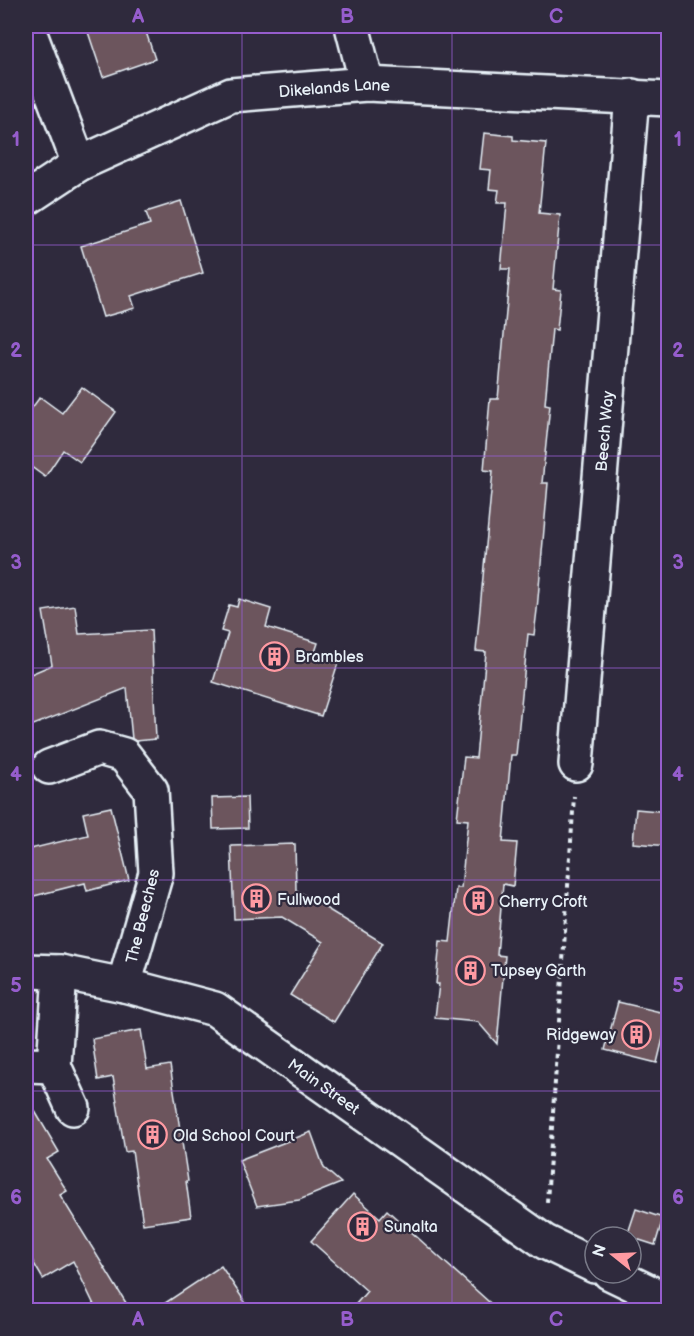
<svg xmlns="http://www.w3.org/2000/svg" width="694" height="1336" font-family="'Balsamiq Sans',sans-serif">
	<rect width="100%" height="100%" fill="#2f2a3d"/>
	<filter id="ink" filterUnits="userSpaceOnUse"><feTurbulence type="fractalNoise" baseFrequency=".0167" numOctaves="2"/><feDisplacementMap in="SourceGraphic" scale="12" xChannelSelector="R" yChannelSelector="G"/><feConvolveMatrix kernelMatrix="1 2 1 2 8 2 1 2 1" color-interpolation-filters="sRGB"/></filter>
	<g filter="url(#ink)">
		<g fill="#6c555d" stroke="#e8f1f8" stroke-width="1.5">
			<path d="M 86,26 L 144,26 L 155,59 L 103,77 Z"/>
			<path d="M 484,133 L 513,136 L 513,140 L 546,143 L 539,213 L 560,215 L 553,289 L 561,290 L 557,330 L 552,329 L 545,404 L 550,405 L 542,483 L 548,483 L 537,610 L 534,635 L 528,634 L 516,755 L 511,755 L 503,842 L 517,843 L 513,886 L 503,884 L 497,955 L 505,956 L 497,1044 L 478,1022 L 435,1018 L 439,984 L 436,984 L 440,941 L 450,942 L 456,888 L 461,888 L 468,820 L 457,819 L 464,757 L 476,758 L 486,652 L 476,651 L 493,471 L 484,470 L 490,399 L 498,399 L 510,269 L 501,269 L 507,203 L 497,203 L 499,190 L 489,189 L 491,170 L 480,169 Z"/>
			<path d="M 181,201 L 203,273 L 131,296 L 135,308 L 103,317 L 81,246 L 150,224 L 146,212 Z"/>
			<path d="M 82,387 L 116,412 L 80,462 L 63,450 L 45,477 L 26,463 L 26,416 L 40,397 L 62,413 Z"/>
			<path d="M 239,599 L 271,609 L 266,627 L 318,643 L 315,652 L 339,660 L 321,716 L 213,682 L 228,633 L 221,631 L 229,605 L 237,607 Z"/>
			<path d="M 75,606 L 79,634 L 151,630 L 156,739 L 135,741 L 132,739 L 127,688 L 26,728 L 26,676 L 52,665 L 43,611 Z"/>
			<path d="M 247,797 L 248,828 L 213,829 L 212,798 Z"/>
			<path d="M 111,807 L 129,880 L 87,891 L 85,883 L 26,898 L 26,850 L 88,835 L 83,813 Z"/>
			<path d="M 636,809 L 669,812 L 669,846 L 633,843 Z"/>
			<path d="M 295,844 L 296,890 L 383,943 L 334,1022 L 290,995 L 323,942 L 282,917 L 234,919 L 231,846 Z"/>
			<path d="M 618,1002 L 669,1014 L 657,1063 L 605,1050 Z"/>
			<path d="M 141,1030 L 147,1069 L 170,1065 L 188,1181 L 186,1181 L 191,1217 L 143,1224 L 132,1151 L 125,1152 L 113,1077 L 98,1080 L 92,1039 Z"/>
			<path d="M 26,1096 L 59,1152 L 47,1159 L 67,1191 L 60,1195 L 131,1311 L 97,1311 L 73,1261 L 43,1279 L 26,1250 Z"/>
			<path d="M 311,1132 L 324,1168 L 341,1183 L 299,1200 L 257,1206 L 239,1160 Z"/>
			<path d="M 353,1194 L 380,1218 L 387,1210 L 499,1311 L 350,1311 L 367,1291 L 311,1241 Z"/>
			<path d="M 636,1209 L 663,1218 L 655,1245 L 627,1236 Z"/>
			<path d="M 221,1266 L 251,1311 L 153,1311 Z"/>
		</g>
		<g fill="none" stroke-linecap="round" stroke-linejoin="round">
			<defs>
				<g id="street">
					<path d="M 27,26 L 79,164"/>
					<path d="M 352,26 L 367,84"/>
					<path id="s1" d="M 26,199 L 79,164 L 231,95 L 367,84 L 668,99"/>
					<path id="s2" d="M 576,764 L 632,96"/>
					<path d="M 49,767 L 99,748 L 124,755 L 151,790 L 156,873 L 124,985"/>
					<path d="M 26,1065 L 54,1066 L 60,972"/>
					<path d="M 54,1066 L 73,1108"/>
				</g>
				<g id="secondary">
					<path id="s3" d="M 26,971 L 60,972 L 124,985 L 215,1009 L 545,1242 L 595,1266"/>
					<path d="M 610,1273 L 668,1301"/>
				</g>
			</defs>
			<use href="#street" stroke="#e8f1f8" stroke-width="38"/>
			<use href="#secondary" stroke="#e8f1f8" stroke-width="38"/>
			<path stroke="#e8f1f8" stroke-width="4" stroke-dasharray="4.5 4.5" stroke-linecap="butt" d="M 547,1202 L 574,796"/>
			<use href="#street" stroke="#2f2a3d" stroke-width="33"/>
			<use href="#secondary" stroke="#2f2a3d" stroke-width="33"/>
		</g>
	</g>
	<path fill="none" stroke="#965dcd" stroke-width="1.5" stroke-opacity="0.55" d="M 242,26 L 242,1310M 452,26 L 452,1310M 26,245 L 668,245M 26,456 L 668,456M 26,668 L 668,668M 26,880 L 668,880M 26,1091 L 668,1091"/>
	<defs>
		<symbol id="building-ring" viewBox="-11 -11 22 22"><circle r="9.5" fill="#2f2a3d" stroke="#ff9aa2" stroke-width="1.5"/><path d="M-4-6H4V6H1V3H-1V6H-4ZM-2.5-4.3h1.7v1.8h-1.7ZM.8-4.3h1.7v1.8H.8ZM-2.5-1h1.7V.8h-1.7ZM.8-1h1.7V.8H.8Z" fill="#ff9aa2"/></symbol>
	</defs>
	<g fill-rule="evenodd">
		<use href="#building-ring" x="258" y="640" width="33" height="33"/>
		<use href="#building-ring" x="240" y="882" width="33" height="33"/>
		<use href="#building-ring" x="462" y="884" width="33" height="33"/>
		<use href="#building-ring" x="454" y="954" width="33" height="33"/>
		<use href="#building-ring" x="620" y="1018" width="33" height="33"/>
		<use href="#building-ring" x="136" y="1118" width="33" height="33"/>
		<use href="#building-ring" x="346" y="1210" width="33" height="33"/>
	</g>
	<g text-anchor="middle" stroke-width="4.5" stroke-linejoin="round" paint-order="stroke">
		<g font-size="16" fill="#e8f1f8" stroke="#2f2a3d">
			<text dy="6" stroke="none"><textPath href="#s1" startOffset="334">Dikelands Lane</textPath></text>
			<text dy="6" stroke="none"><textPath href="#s2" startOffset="334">Beech Way</textPath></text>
			<text transform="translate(142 916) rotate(-76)" y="6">The Beeches</text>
			<text dy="6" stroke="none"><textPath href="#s3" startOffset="327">Main Street</textPath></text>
		</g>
		<g font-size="16" fill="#e8f1f8" stroke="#2f2a3d" text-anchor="start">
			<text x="295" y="662">Brambles</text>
			<text x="277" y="905">Fullwood</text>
			<text x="499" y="907">Cherry Croft</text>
			<text x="491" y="976">Tupsey Garth</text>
			<text x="616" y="1040" text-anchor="end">Ridgeway</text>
			<text x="173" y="1141">Old School Court</text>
			<text x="384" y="1232">Sunalta</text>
		</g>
	</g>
	<rect width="694" height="1336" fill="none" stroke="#2f2a3d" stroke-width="66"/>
	<g transform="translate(613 1255) rotate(288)"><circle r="28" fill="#2f2a3d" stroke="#797a88" stroke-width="1.5"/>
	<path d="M0-4.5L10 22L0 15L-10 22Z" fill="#ff9aa2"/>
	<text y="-9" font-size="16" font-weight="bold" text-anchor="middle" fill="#e8f1f8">N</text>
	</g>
	<rect x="33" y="33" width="628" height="1270" fill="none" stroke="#965dcd" stroke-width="2"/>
	<g font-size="20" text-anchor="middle" font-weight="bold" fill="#965dcd">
		<text x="138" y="23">A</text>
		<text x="347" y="23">B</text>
		<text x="556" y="23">C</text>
		<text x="16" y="146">1</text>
		<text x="678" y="146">1</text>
		<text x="16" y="357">2</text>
		<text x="678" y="357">2</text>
		<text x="16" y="569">3</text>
		<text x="678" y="569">3</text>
		<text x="16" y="781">4</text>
		<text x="678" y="781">4</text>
		<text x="16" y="992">5</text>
		<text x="678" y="992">5</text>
		<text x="16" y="1204">6</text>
		<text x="678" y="1204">6</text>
		<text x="138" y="1326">A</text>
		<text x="347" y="1326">B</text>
		<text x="556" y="1326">C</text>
	</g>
</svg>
